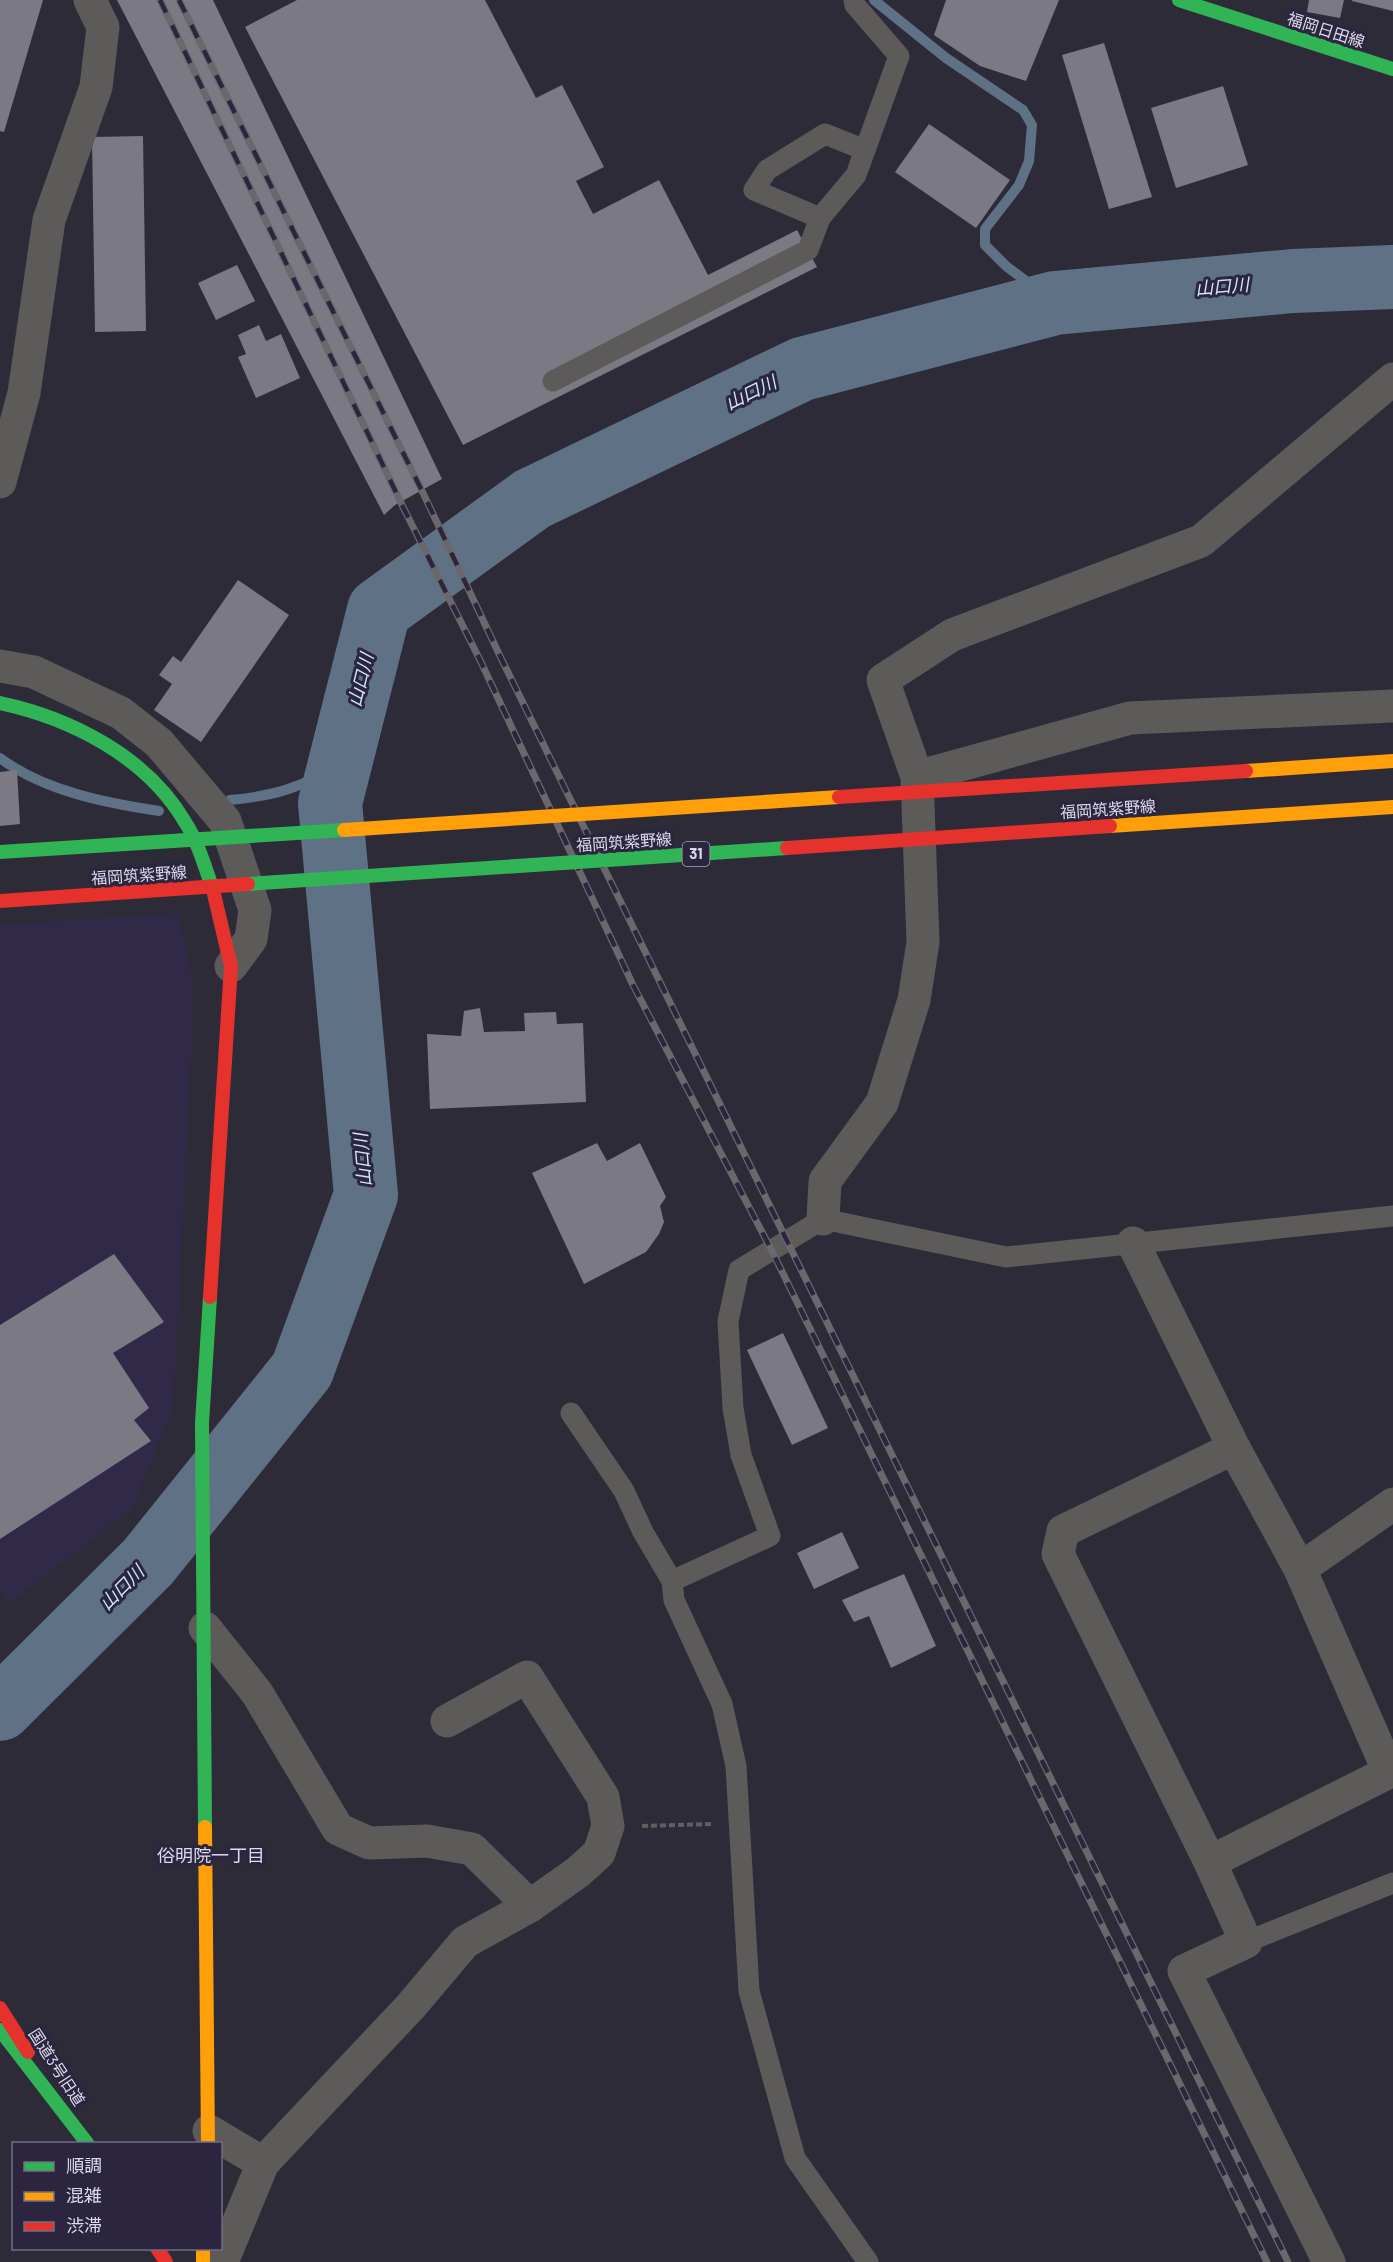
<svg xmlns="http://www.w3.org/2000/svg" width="1393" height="2262" font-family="Barlow,'Noto Sans JP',sans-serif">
	<rect width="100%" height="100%" fill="#2e2b39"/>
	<path fill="#312948" d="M 177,913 L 191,970 L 193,1017 L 173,1408 L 132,1509 L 9,1604 L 0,1591 L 0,925 Z"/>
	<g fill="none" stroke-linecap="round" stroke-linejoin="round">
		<g stroke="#5f7285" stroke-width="10">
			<path d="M 874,0 L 946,58 L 1023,110 L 1032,125 L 1029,161 L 1019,185 L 985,229 L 985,245 L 1006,266 L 1055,303"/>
			<path d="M 0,758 C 44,791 106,803 159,811"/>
			<path d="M 230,800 C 273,796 303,788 340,763"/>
		</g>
		<path stroke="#5f7285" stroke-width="64" d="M 0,1709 L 148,1562 L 302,1370 L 366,1195 L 330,803 L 379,610 L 532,499 L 802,369 L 1055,303 L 1293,281 L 1393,277"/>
	</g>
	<g fill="#7b7984">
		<path d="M 0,0 L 43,0 L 4,132 L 0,131 Z"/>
		<path d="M 117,0 L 213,0 L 442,479 L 395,505 L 384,515 Z"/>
		<path d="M 297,0 L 485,0 L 536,98 L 562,85 L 604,167 L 576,181 L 593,214 L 659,180 L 708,275 L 797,230 L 817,267 L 463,445 L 245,27 Z"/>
		<path d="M 946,0 L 1059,0 L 1026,81 L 980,66 L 934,35 Z"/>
		<path d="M 1309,0 L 1344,0 L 1340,18 L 1307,12 Z"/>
		<path d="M 1393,0 L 1393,11 L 1352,1 L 1352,0 Z"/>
		<path d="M 1104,43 L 1152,197 L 1109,209 L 1062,55 Z"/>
		<path d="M 1223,86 L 1248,165 L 1176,188 L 1151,108 Z"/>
		<path d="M 929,124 L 1010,180 L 976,228 L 895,172 Z"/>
		<path d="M 143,136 L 146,331 L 95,332 L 92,137 Z"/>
		<path d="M 237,265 L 255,301 L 216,320 L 198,283 Z"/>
		<path d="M 259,325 L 266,341 L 281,334 L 300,378 L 256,398 L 238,357 L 246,354 L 238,335 Z"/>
		<path d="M 238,580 L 289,615 L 201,742 L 154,710 L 172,684 L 159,675 L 173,656 L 181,662 Z"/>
		<path d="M 17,770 L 20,824 L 0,826 L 0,772 Z"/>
		<path d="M 480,1008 L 484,1032 L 525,1031 L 524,1013 L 556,1012 L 557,1024 L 583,1023 L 586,1102 L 430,1109 L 427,1034 L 461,1036 L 464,1011 Z"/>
		<path d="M 597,1143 L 607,1161 L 640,1143 L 666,1197 L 660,1206 L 664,1222 L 659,1234 L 646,1252 L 584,1284 L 532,1173 Z"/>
		<path d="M 114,1254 L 164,1322 L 113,1353 L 149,1408 L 134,1420 L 151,1441 L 0,1539 L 0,1325 Z"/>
		<path d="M 783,1333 L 828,1428 L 792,1445 L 747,1350 Z"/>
		<path d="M 842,1532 L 859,1568 L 814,1589 L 797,1553 Z"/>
		<path d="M 904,1574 L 936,1646 L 891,1668 L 869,1616 L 854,1622 L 842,1600 Z"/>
	</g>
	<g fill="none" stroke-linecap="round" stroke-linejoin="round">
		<path stroke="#5f5e60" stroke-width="4" stroke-dasharray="6 3" stroke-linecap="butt" d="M 642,1826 L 712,1824"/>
		<g stroke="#5c5b59" stroke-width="21">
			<path d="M 820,218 L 754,190 L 767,170 L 825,134 L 865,150"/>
			<path d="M 553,381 L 808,250 L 820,218 L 856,175 L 899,56 L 855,5 L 854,0"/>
			<path d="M 571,1413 L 624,1491 L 643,1532 L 672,1581"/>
			<path d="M 1246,1942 L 1393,1883"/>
			<path d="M 868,2262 L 795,2158 L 749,1991 L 736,1766 L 722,1704 L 674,1600 L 672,1581 L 770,1536 L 741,1455 L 733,1408 L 728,1321 L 739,1270 L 823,1219 L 1006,1257 L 1393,1216"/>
		</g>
		<g stroke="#5c5b59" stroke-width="33">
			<path d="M 0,482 L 24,393 L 49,220 L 96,87 L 103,27 L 90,0"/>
			<path d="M 0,666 L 34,672 L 121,713 L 159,743 L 225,821 L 255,910 L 251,939 L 231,966"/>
			<path d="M 917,777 L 1130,718 L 1393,706"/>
			<path d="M 823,1219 L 825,1181 L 882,1103 L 914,1000 L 923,942 L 917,777 L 883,680 L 952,635 L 1201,541 L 1393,379"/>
			<path d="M 1133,1243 L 1234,1448 L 1300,1569 L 1389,1772 L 1210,1862"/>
			<path d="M 1234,1448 L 1063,1531 L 1058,1554 L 1210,1862 L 1246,1942 L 1184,1971 L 1329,2262"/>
			<path d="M 1300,1569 L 1393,1504"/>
			<path d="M 205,1628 L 257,1693 L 338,1829 L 369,1843 L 427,1841 L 472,1849 L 530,1906"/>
			<path d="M 209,2131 L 263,2163 L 411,2006 L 465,1942 L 530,1906 L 578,1872 L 599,1853 L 608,1826 L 603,1797 L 527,1677 L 447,1721"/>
			<path d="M 222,2262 L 263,2163"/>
		</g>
		<g stroke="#30b455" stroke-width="14">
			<path d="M 1179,0 L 1393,69"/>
			<path d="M 0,703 C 71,718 147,757 185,822 C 198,842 205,867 213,890"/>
			<path d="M 205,1827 L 202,1423 L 210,1297"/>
			<path d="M 0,2030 L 87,2143"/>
		</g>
		<g stroke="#ff9f0a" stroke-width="14">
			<path d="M 205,1827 L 208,2144"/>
			<path d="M 203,2248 L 203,2262"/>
		</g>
		<g stroke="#e5322d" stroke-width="14">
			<path d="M 210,1297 L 231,966 L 213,890"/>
			<path d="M 0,2008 L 28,2052"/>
			<path d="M 157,2248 L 166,2262"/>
		</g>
		<defs>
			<g id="rail">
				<path d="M 160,0 L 403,507 L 480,660 L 633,985 L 772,1251 L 1267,2262"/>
				<path d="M 179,0 L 424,495 L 500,656 L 1288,2262"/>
			</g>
		</defs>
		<use href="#rail" stroke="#6a686c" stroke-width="7"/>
		<use href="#rail" stroke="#2b253f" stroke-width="4.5" stroke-dasharray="14" stroke-linecap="butt"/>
		<g stroke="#30b455" stroke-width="14">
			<path d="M 0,852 L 344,830"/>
			<path d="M 248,884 L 787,848"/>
		</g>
		<g stroke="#ff9f0a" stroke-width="14">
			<path d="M 1246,771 L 1393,761"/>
			<path d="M 1110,826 L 1393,807"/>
			<path d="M 344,830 L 839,797"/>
		</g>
		<g stroke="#e5322d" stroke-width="14">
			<path d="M 839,797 L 1246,771"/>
			<path d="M 787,848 L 1110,826"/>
			<path d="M 0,901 L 248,884"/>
		</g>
	</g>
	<g text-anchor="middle" stroke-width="6" stroke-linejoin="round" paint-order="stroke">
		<rect fill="#2b253f" stroke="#a8a4b7" stroke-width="1.5" x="682.5" y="842" width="27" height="24" rx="4.5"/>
		<g font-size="15" font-weight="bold" fill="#dddaeb">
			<text x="696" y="859">31</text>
		</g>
		<g font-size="16" fill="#dddaeb" stroke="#2b253f">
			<text transform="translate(1326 30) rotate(18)" y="6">福岡日田線</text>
			<text transform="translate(1108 809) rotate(-4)" y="6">福岡筑紫野線</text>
			<text transform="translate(624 842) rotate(-4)" y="6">福岡筑紫野線</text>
			<text transform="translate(139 875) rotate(-4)" y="6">福岡筑紫野線</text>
			<text transform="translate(57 2067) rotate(57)" y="6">国道3号旧道</text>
		</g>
		<g font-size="18" font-style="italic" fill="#cde5fd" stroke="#2b253f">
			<text transform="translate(1222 287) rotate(-5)" y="6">山口川</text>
			<text transform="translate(751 393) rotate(-26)" y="6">山口川</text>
			<text transform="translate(361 680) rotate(-76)" y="6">山口川</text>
			<text transform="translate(363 1160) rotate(-95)" y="6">山口川</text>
			<text transform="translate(122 1588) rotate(-45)" y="6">山口川</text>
		</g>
		<g font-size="18" fill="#dddaeb" stroke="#2b253f">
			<text x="211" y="1862">俗明院一丁目</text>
		</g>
	</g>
	<rect x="12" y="2142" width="210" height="108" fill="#2b253f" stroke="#726d84" stroke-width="1.5"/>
	<rect x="24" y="2162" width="30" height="9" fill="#30b455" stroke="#726d84" stroke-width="1.5"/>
	<text x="66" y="2172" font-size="18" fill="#dddaeb">順調</text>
	<rect x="24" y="2192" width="30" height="9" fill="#ff9f0a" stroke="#726d84" stroke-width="1.5"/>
	<text x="66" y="2202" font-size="18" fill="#dddaeb">混雑</text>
	<rect x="24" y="2222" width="30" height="9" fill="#e5322d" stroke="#726d84" stroke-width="1.5"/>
	<text x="66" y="2232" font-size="18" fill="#dddaeb">渋滞</text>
</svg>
